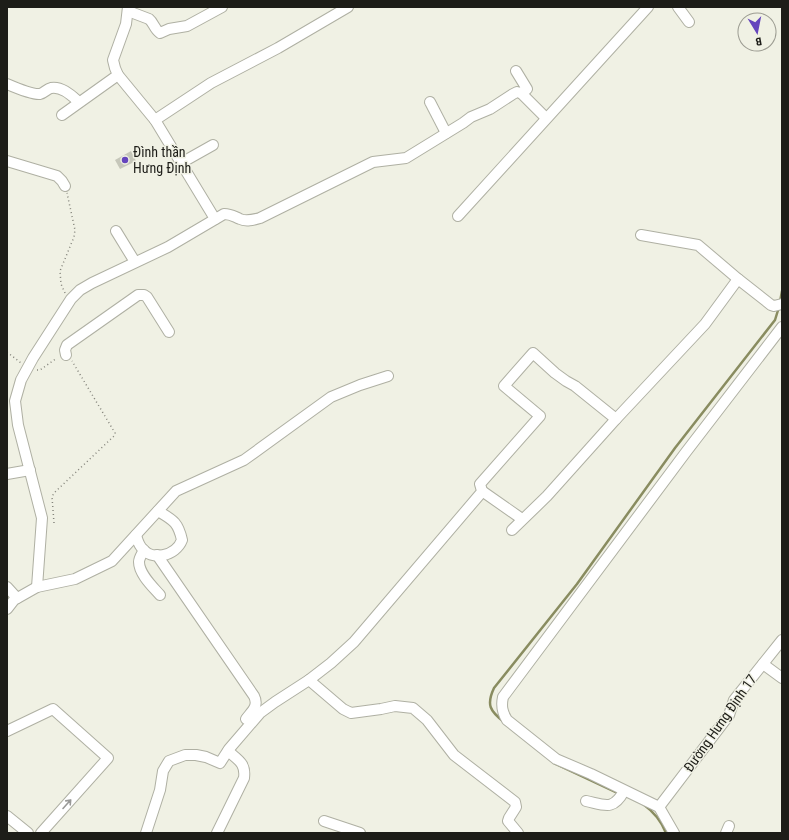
<svg xmlns="http://www.w3.org/2000/svg" width="789" height="840" font-family="'Roboto Condensed',sans-serif">
	<rect width="100%" height="100%" fill="#f0f1e4"/>
	<g fill="none" stroke-linecap="round" stroke-linejoin="round">
		<g stroke="#898c60" stroke-width="2.5">
			<path d="M 780,302 L 782,291"/>
			<path d="M 504,722 C 490,711 486,705 494,688 L 577,584 L 675,448 L 775,320 L 779,307"/>
			<path d="M 554,763 L 620,794"/>
			<path d="M 643,804 C 654,812 661,820 666,833"/>
		</g>
	</g>
	<path fill="#c6c7ba" d="M 131,151 L 136,161 L 120,169 L 115,160 Z"/>
	<g fill="none" stroke-linecap="round" stroke-linejoin="round">
		<defs>
			<g id="minor">
				<path d="M 128,7 L 126,24 L 113,60 L 115,68 L 118,75 L 155,120 L 215,219"/>
				<path d="M 678,7 L 689,22"/>
				<path d="M 128,11 L 149,19 C 154,23 154,29 160,33 L 169,29 L 187,26 L 222,7"/>
				<path d="M 7,84 C 14,87 33,95 40,94 C 44,93 47,89 51,88 C 62,86 72,96 79,102"/>
				<path d="M 521,93 L 546,118"/>
				<path d="M 430,102 L 446,133"/>
				<path d="M 62,115 L 118,75"/>
				<path d="M 155,120 L 211,83 L 278,48 L 348,7"/>
				<path d="M 7,161 L 57,176 L 62,181 L 65,186"/>
				<path d="M 181,163 L 213,145"/>
				<path d="M 458,216 L 648,7"/>
				<path d="M 116,231 L 135,262"/>
				<path d="M 641,235 L 698,245 L 738,279"/>
				<path d="M 66,355 L 65,350 L 67,345 L 138,295 L 144,295 L 147,297 L 169,332"/>
				<path d="M 7,474 L 30,470"/>
				<path d="M 482,491 L 522,519"/>
				<path d="M 512,530 L 547,496 L 616,419 L 705,324 L 738,279 L 771,305 L 774,306 L 782,304"/>
				<path d="M 136,535 C 137,539 138,543 141,547 C 151,562 176,556 182,540 C 178,522 173,520 158,511"/>
				<path d="M 144,550 C 142,554 139,558 139,562 C 139,574 153,587 160,595"/>
				<path d="M 157,555 L 254,696 C 259,706 252,711 246,719"/>
				<path d="M 7,587 L 17,598"/>
				<path d="M 37,587 L 42,518 L 18,425 L 15,401 L 21,380 L 33,358 L 71,299 L 80,290 L 92,283 L 168,247 L 224,214 C 231,214 233,216 240,219 C 246,222 253,220 260,218 L 373,162 L 406,158 L 463,123 L 471,117 L 490,109 L 513,94 L 517,92 L 521,93 L 527,89 L 516,71"/>
				<path d="M 7,609 L 14,600 L 37,587 L 75,579 L 112,561 L 176,491 L 244,460 L 331,397 L 360,385 L 388,376"/>
				<path d="M 763,664 L 782,678"/>
				<path d="M 309,680 L 331,663 L 354,642 L 481,493 L 482,491 L 480,484 L 540,416 L 504,386 L 533,353 L 555,373 L 566,381 L 575,386 L 616,419"/>
				<path d="M 7,731 L 53,709 L 108,758 L 41,833"/>
				<path d="M 586,801 C 605,805 613,811 624,791"/>
				<path d="M 659,807 L 729,715 L 734,700 L 782,640"/>
				<path d="M 7,816 L 28,833"/>
				<path d="M 324,821 L 360,833"/>
				<path d="M 146,833 L 160,790 L 163,771 L 169,761 L 185,755 L 196,755 L 206,757 L 220,763 L 229,749 L 260,713 L 275,702 L 309,680 L 343,709 L 351,713 L 381,709 L 395,706 L 413,708 L 427,720 L 454,755 L 515,802 L 516,807 L 509,818 L 508,821 L 518,833"/>
				<path d="M 217,833 L 244,778 C 246,763 238,760 228,751"/>
				<path d="M 674,833 L 659,807 L 591,774 L 556,759 L 507,720 C 502,712 501,706 503,697 L 686,452 L 782,327"/>
				<path d="M 726,833 L 729,826"/>
			</g>
		</defs>
		<use href="#minor" stroke="#afb0a3" stroke-width="12"/>
		<g stroke="#85857c" stroke-width="1.5" stroke-dasharray="1 3" stroke-linecap="butt">
			<path d="M 65,293 L 61,284 L 60,271 L 74,237 L 75,230 L 67,193"/>
			<path d="M 7,352 L 21,363"/>
			<path d="M 37,370 L 40,370 L 57,358"/>
			<path d="M 54,523 L 52,497 L 54,493 L 114,436 L 115,433 L 72,361"/>
		</g>
		<use href="#minor" stroke="#fff" stroke-width="10"/>
	</g>
	<defs><path id="oneway-shaft" d="M-6 0H5M1.5-3L5.5 0L1.5 3" fill="none" stroke-width="1.6" stroke-linecap="round" stroke-linejoin="round"/></defs>
	<use stroke="#999997" href="#oneway-shaft" transform="translate(67 804) rotate(-48)"/>
	<circle fill="#6545bd" stroke="#f0f1e4" stroke-width="1.5" cx="125" cy="160" r="4"/>
	<g text-anchor="middle" stroke-width="3" stroke-linejoin="round" paint-order="stroke">
		<g font-size="14" fill="#1d1d18" stroke="#f0f1e4" text-anchor="start">
			<text x="133" y="157">Đình thần<tspan x="133" dy="16">Hưng Định</tspan></text>
		</g>
		<g font-size="14" fill="#1d1d18" stroke="#f0f1e4">
			<text transform="translate(720 723) rotate(-55)" y="5">Đường Hưng Định 17</text>
		</g>
	</g>
	<rect width="789" height="840" fill="none" stroke="#1d1d18" stroke-width="16"/>
	<g transform="translate(757 32) rotate(170)"><circle r="19" fill="#f0f1e4" stroke="#9c9c92"/>
	<path d="M0-3L7 15L0 10L-7 15Z" fill="#6545bd"/>
	<text y="-6" font-size="11" font-weight="bold" text-anchor="middle" fill="#1d1d18">B</text>
	</g>
</svg>
